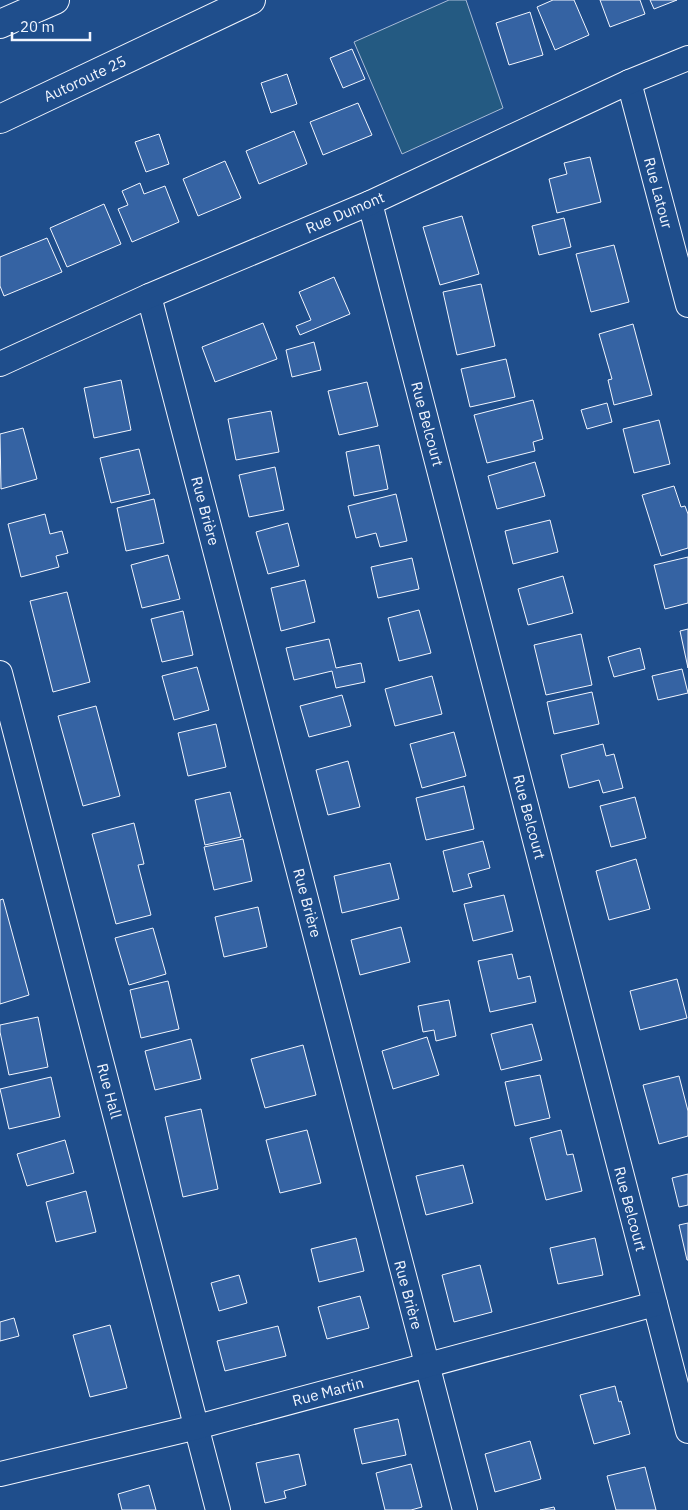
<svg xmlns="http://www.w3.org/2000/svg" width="688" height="1510" font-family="'IBM Plex Sans',sans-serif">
	<rect width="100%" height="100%" fill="#1f4e8c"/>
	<path fill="#245a82" stroke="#a8bbd7" d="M 449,0 L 466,0 L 503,108 L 402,154 L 354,42 Z"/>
	<g fill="#3563a3" stroke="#f2f6ff">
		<path d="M 553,0 L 574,0 L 589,35 L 555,50 L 537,7 Z"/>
		<path d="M 600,0 L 640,0 L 645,14 L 610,27 Z"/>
		<path d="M 650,0 L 677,0 L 654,9 Z"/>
		<path d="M 530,12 L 543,55 L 509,65 L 496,23 Z"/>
		<path d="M 352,49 L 365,79 L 343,88 L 330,58 Z"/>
		<path d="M 287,74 L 297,104 L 271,113 L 261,83 Z"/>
		<path d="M 358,103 L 372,135 L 323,155 L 310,122 Z"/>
		<path d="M 294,131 L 307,164 L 259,184 L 246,151 Z"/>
		<path d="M 159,134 L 169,164 L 146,172 L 135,142 Z"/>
		<path d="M 590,157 L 601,202 L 557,213 L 549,179 L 567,174 L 564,163 Z"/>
		<path d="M 225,161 L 241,198 L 198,216 L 183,179 Z"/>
		<path d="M 140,183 L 144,194 L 165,186 L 179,222 L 132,242 L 118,209 L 128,205 L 122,191 Z"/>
		<path d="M 104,204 L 121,244 L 67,267 L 50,228 Z"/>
		<path d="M 462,216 L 479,274 L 440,285 L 423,227 Z"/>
		<path d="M 564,218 L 571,247 L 539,255 L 532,226 Z"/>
		<path d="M 47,238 L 62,272 L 4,296 L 0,286 L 0,257 Z"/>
		<path d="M 614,245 L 629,302 L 591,312 L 576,254 Z"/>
		<path d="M 334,277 L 350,314 L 300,335 L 296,326 L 311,320 L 299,292 Z"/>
		<path d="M 481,284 L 495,346 L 457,355 L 443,292 Z"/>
		<path d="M 263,323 L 277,359 L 215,382 L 202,347 Z"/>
		<path d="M 633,324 L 652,395 L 614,405 L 608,380 L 612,379 L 599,334 Z"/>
		<path d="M 314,342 L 321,370 L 292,377 L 286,350 Z"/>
		<path d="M 506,359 L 515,397 L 470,407 L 461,369 Z"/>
		<path d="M 121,380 L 131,430 L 94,438 L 84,388 Z"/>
		<path d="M 367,382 L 378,426 L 339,435 L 328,391 Z"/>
		<path d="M 533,400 L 543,439 L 533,442 L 535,451 L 487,463 L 474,415 Z"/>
		<path d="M 607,403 L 612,422 L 587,429 L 581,410 Z"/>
		<path d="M 271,411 L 279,452 L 236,460 L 228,419 Z"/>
		<path d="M 659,420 L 670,464 L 634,473 L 623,429 Z"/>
		<path d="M 23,428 L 37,479 L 1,489 L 0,434 Z"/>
		<path d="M 379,445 L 388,489 L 354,496 L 346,452 Z"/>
		<path d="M 139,449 L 150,494 L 111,503 L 100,458 Z"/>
		<path d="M 535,462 L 545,496 L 497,509 L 488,476 Z"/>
		<path d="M 275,467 L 284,510 L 249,517 L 239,475 Z"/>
		<path d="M 674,486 L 681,507 L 685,506 L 688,514 L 688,548 L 661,556 L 642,495 Z"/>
		<path d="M 396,494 L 407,541 L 380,547 L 376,533 L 356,538 L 348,506 Z"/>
		<path d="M 154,499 L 164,543 L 126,551 L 117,508 Z"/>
		<path d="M 45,514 L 50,534 L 62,531 L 68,553 L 56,556 L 59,567 L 21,577 L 8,524 Z"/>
		<path d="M 550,520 L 558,552 L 513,564 L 505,531 Z"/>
		<path d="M 288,523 L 299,566 L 268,574 L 256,532 Z"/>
		<path d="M 168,555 L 180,599 L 142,608 L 131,565 Z"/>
		<path d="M 688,557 L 688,603 L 665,609 L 654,565 Z"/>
		<path d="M 412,558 L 419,589 L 378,598 L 371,567 Z"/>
		<path d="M 563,576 L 573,613 L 528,625 L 518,589 Z"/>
		<path d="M 305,580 L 315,622 L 281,631 L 271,588 Z"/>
		<path d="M 67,592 L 90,682 L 53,692 L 30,601 Z"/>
		<path d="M 419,610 L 431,653 L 399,661 L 388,618 Z"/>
		<path d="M 183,611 L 193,655 L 162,662 L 151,619 Z"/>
		<path d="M 688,629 L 688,668 L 680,631 Z"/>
		<path d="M 581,634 L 592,685 L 546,695 L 534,645 Z"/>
		<path d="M 329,639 L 336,668 L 361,663 L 365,682 L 336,688 L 332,671 L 294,680 L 286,648 Z"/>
		<path d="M 640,648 L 645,669 L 614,677 L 608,657 Z"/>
		<path d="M 197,667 L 209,710 L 174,720 L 162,676 Z"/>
		<path d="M 682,669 L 688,693 L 658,700 L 652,676 Z"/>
		<path d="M 432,676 L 442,714 L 395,726 L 385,689 Z"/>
		<path d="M 592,692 L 599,724 L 554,734 L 547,702 Z"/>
		<path d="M 342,695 L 351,726 L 309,737 L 300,706 Z"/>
		<path d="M 96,706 L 120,796 L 83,806 L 58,716 Z"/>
		<path d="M 216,724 L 226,767 L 188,776 L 178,733 Z"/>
		<path d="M 454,732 L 466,776 L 422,788 L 410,744 Z"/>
		<path d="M 603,744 L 606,756 L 614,754 L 623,788 L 603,793 L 599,780 L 569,788 L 561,755 Z"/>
		<path d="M 348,761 L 360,807 L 328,815 L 316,770 Z"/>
		<path d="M 464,786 L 474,829 L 426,840 L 416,798 Z"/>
		<path d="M 230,792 L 241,837 L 205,845 L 195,800 Z"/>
		<path d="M 635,797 L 646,838 L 611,847 L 600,806 Z"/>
		<path d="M 134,823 L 144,864 L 138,865 L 151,915 L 116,924 L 92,834 Z"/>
		<path d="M 243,839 L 252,881 L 214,890 L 204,847 Z"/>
		<path d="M 483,841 L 490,868 L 468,874 L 472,887 L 453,892 L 443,851 Z"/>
		<path d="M 636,859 L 650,909 L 609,920 L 596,871 Z"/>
		<path d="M 390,863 L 399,899 L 342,913 L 334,876 Z"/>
		<path d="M 504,895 L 513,931 L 473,941 L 464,904 Z"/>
		<path d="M 3,899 L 29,995 L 0,1004 L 0,900 Z"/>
		<path d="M 258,907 L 267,947 L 224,957 L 215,917 Z"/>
		<path d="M 401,927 L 410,962 L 360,975 L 351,940 Z"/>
		<path d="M 153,928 L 166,974 L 129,985 L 115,938 Z"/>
		<path d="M 512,954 L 518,979 L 530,976 L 536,1002 L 490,1012 L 478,961 Z"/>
		<path d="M 677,979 L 687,1018 L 640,1030 L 630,991 Z"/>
		<path d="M 168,981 L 179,1029 L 141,1038 L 130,990 Z"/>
		<path d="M 449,1000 L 456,1036 L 436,1041 L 434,1030 L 423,1032 L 418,1006 Z"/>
		<path d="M 38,1017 L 48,1067 L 9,1075 L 0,1032 L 0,1025 Z"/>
		<path d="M 532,1024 L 542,1060 L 501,1070 L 491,1034 Z"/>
		<path d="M 427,1037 L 439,1075 L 393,1089 L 382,1051 Z"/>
		<path d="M 191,1039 L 201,1079 L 155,1090 L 145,1051 Z"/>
		<path d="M 303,1045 L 316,1095 L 265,1108 L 251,1059 Z"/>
		<path d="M 540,1075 L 550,1118 L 515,1126 L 505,1082 Z"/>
		<path d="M 679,1076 L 688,1111 L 688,1136 L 659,1144 L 643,1085 Z"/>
		<path d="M 51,1077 L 60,1117 L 9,1129 L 0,1089 Z"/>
		<path d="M 201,1109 L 218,1189 L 183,1197 L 165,1117 Z"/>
		<path d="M 307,1130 L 321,1183 L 280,1193 L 266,1140 Z"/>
		<path d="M 561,1130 L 567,1155 L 573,1154 L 582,1191 L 546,1200 L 530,1138 Z"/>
		<path d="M 65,1140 L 74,1173 L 27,1186 L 17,1154 Z"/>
		<path d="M 463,1165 L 473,1203 L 426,1215 L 416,1176 Z"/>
		<path d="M 688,1174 L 688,1205 L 679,1207 L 672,1178 Z"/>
		<path d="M 86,1191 L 96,1232 L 56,1242 L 46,1202 Z"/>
		<path d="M 688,1223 L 688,1260 L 687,1260 L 679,1225 Z"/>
		<path d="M 356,1238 L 364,1271 L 319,1282 L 311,1249 Z"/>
		<path d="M 595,1238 L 603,1275 L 558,1284 L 550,1248 Z"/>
		<path d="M 480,1265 L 492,1312 L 454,1322 L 442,1275 Z"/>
		<path d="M 239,1275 L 247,1303 L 219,1311 L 211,1283 Z"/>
		<path d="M 360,1296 L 369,1328 L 327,1339 L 318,1307 Z"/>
		<path d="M 14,1318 L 19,1336 L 0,1341 L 0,1322 Z"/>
		<path d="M 110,1325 L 127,1388 L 90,1397 L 73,1335 Z"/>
		<path d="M 278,1326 L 286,1356 L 225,1371 L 217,1341 Z"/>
		<path d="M 615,1386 L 619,1402 L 621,1401 L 630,1434 L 594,1444 L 580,1395 Z"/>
		<path d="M 398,1419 L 406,1455 L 362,1464 L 354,1429 Z"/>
		<path d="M 530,1441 L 541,1479 L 495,1492 L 485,1454 Z"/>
		<path d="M 299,1454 L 306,1485 L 284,1491 L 286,1498 L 265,1503 L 256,1463 Z"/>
		<path d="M 411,1464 L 422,1507 L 411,1510 L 385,1510 L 376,1473 Z"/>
		<path d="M 645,1467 L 656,1510 L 616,1510 L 607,1476 Z"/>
		<path d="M 149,1485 L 156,1510 L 122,1510 L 118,1494 Z"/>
		<path d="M 554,1507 L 555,1510 L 540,1510 Z"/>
	</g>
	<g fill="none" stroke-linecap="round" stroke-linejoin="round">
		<defs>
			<g id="minor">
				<path d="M 629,82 L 688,305"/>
				<path d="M 370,203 L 688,1431"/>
				<path d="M 149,296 L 465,1510"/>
				<path d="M 0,364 L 149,296 L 370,203 L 629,82 L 688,58"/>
				<path d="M 0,673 L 218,1510"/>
				<path d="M 0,1474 L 197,1427 L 655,1304"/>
			</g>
			<g id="motorway">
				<path d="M 0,24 L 55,0"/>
				<path d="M 0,119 L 251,0"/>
			</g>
		</defs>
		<use href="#minor" stroke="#f2f6ff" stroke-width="26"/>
		<use href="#motorway" stroke="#f2f6ff" stroke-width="30"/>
		<use href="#minor" stroke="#1f4e8c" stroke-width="24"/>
		<use href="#motorway" stroke="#1f4e8c" stroke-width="28"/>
	</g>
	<g text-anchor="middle" stroke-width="4" stroke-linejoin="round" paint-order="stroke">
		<g font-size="15" fill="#f2f6ff" stroke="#1f4e8c">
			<text transform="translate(85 79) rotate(-25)" y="5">Autoroute 25</text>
			<text transform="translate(658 193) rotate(75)" y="5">Rue Latour</text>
			<text transform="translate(345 213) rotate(-23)" y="5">Rue Dumont</text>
			<text transform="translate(427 424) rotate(75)" y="5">Rue Belcourt</text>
			<text transform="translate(205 511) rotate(75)" y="5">Rue Brière</text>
			<text transform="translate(529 817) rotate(75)" y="5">Rue Belcourt</text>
			<text transform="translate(307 903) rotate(75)" y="5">Rue Brière</text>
			<text transform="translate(109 1091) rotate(75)" y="5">Rue Hall</text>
			<text transform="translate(630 1209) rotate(75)" y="5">Rue Belcourt</text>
			<text transform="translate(408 1295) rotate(75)" y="5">Rue Brière</text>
			<text transform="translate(328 1392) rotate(-15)" y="5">Rue Martin</text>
		</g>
	</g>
	<path d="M12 32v8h78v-8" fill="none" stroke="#f2f6ff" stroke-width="2.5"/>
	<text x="20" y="32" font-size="15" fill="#f2f6ff" stroke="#1f4e8c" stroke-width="4" paint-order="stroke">20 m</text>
</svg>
